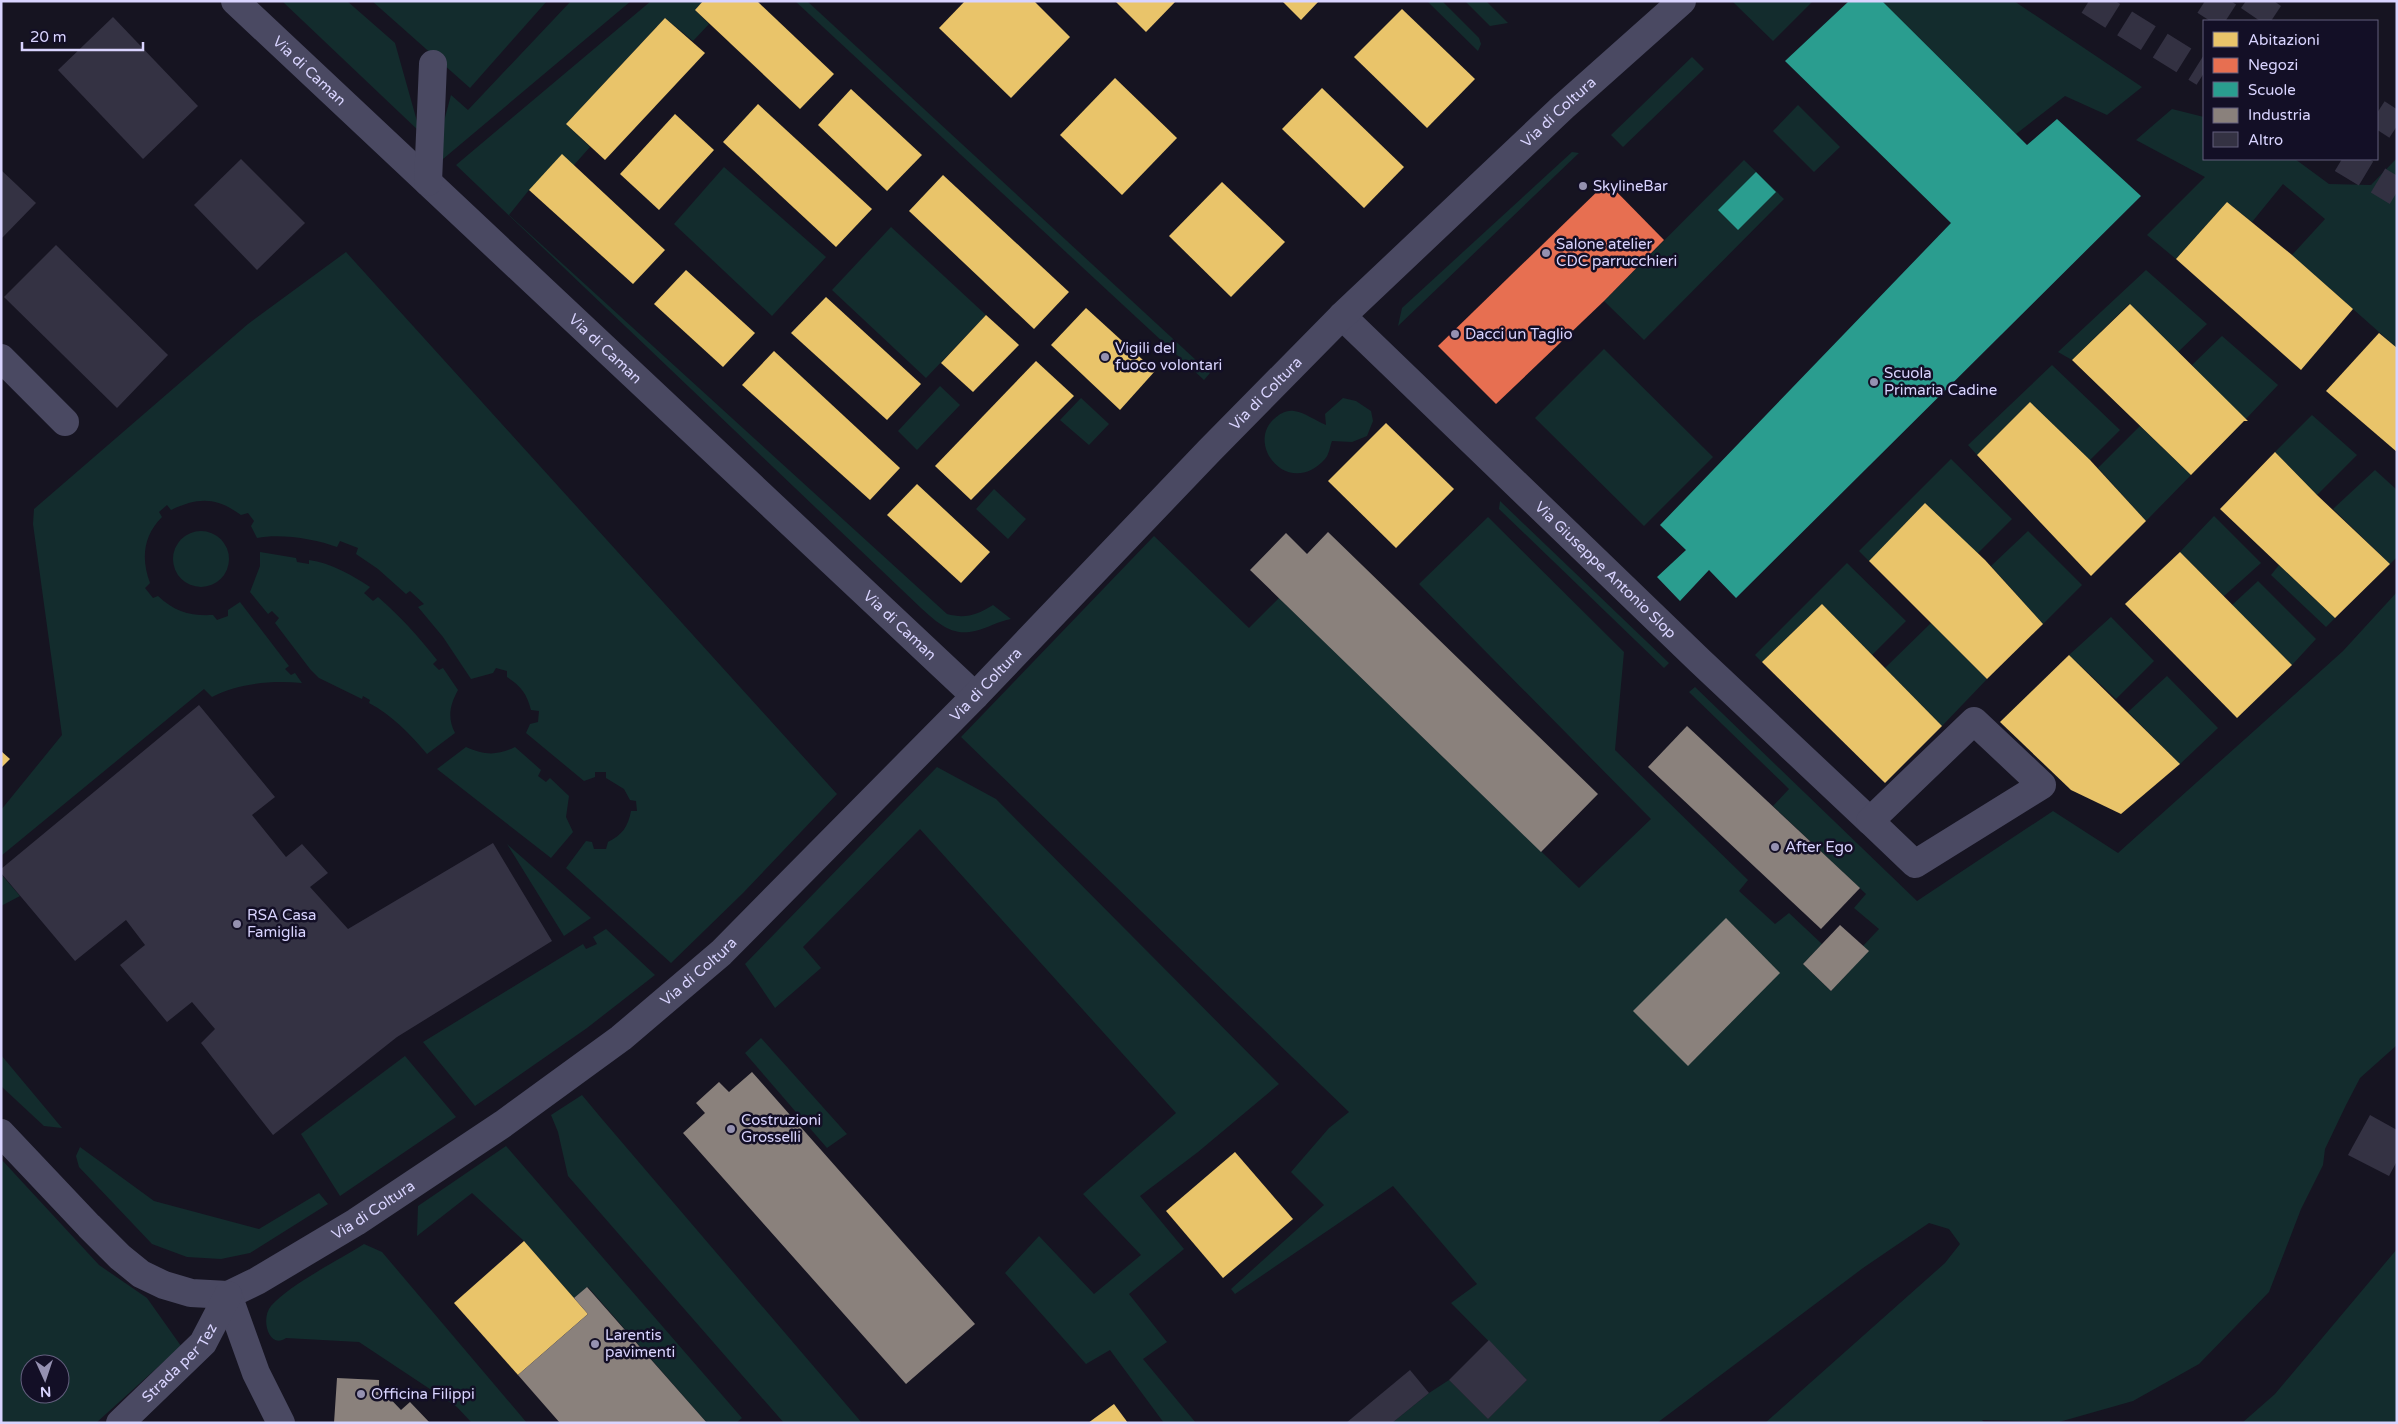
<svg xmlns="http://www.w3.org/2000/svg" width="2398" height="1424" font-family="'Varela Round',sans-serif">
	<rect width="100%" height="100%" fill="#161421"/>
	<g fill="#132c2d" fill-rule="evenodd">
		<path d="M 282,1 L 347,1 L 395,43 L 420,132 Z"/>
		<path d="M 372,1 L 547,1 L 470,88 Z"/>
		<path d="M 571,1 L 631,1 L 443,159 L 439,140 L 451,95 L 468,110 Z"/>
		<path d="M 651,1 L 703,1 L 695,10 L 709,24 L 693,41 L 665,18 L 566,124 L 590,147 L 574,165 L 529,190 L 509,215 L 947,614 C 965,619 977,615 993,605 L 1011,619 C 996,622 988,628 975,631 C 951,637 937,622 921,608 L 456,165 Z"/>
		<path d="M 795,1 L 807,1 L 1210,373 L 1204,380 Z"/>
		<path d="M 1427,1 L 1442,1 L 1479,38 L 1481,44 L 1478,51 Z"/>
		<path d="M 1465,1 L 1486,1 L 1508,23 L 1490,26 Z"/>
		<path d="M 1732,1 L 1813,1 L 1773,41 Z"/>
		<path d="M 1882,1 L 2014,1 L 2142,87 L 2107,115 L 2065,96 L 2016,134 Z"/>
		<path d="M 1692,57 L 1704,69 L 1623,147 L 1611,135 Z"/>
		<path d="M 1798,105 L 1840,147 L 1814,172 L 1773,131 Z"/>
		<path d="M 2172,109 L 2204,117 L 2204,159 L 2295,159 L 2329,184 L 2371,185 L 2397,158 L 2397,348 L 2292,255 L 2325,219 L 2283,184 L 2252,222 L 2227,202 L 2176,259 L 2147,235 L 2205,177 L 2136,140 Z"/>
		<path d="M 1572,152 L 1579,153 L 1398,326 L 1402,308 Z"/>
		<path d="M 1744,160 L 1784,199 L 1644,340 L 1604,301 Z"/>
		<path d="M 724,167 L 826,257 L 772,316 L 674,224 Z"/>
		<path d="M 891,227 L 986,315 L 926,378 L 832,290 Z"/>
		<path d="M 346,252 L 837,794 L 743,893 L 671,963 L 566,868 L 586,841 L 592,842 L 594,849 L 606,849 L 608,842 C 622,835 628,827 631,811 L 637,811 L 636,801 L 630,800 L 624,789 L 606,778 L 606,772 L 595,772 L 595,777 L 584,781 L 526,733 L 530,724 L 538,722 L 539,711 L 531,710 C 527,694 521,686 507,677 L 507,671 L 496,668 L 493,673 L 471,679 L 443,637 L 418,607 L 424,604 L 410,591 L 406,594 L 378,569 L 356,554 L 358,548 L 340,541 L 337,547 C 316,539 280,533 257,538 L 251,526 L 254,521 L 248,513 L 241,515 C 216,497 199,497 171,510 L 167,505 L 159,512 L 162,517 C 143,536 141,559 150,583 L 145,588 L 153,598 L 158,596 C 175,612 190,616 213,615 L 217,620 L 228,616 L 228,610 L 240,602 L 289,666 L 285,669 L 291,675 L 295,673 L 302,683 C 273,680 239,683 212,697 L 204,689 L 1,856 L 1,810 L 62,735 L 33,524 L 34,509 L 248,324 Z"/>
		<path d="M 2146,270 L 2207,324 L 2178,352 L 2129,304 L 2072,360 L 2058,352 Z"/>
		<path d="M 2222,336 L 2278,385 L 2244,421 L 2192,365 Z"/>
		<path d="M 1604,349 L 1713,457 L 1644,526 L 1535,418 Z"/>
		<path d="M 2052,365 L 2120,430 L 2090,460 L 2030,402 L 1977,455 L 1968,445 Z"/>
		<path d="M 940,386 L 960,405 L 917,450 L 898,431 Z"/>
		<path d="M 1081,398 L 1109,424 L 1089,445 L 1060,420 Z"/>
		<path d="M 1343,398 L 1356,401 L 1371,411 L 1373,421 L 1367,436 L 1352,442 L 1332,441 C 1330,446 1329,455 1325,459 C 1289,499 1245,445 1274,419 C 1280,414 1285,410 1294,411 C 1304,412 1316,421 1326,425 L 1325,414 Z"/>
		<path d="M 2312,415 L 2357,455 L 2317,495 L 2275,452 Z"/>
		<path d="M 2140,426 L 2191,475 L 2146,521 L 2098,468 Z"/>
		<path d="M 1951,459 L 2012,519 L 1977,554 L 1925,503 L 1869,561 L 1859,551 Z"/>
		<path d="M 2375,470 L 2397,490 L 2397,557 L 2390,564 L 2333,509 Z"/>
		<path d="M 994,489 L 1026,519 L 1008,539 L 976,509 Z"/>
		<path d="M 1500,501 L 1669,663 L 1664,668 L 1499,509 Z"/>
		<path d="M 2214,516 L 2261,563 L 2224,596 L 2180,552 Z"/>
		<path d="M 1488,517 L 1624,652 L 1615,750 L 1748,880 L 1739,891 L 1775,924 L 1789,913 L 1822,944 L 1803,964 L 1831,991 L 1868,951 L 1863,946 L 1879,929 L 1854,908 L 1866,894 L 1773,806 L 1789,789 L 1689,692 L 1695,687 L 1917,901 L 2053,811 L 2118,853 L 2343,651 L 2397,592 L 2397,1045 L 2360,1078 L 2346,1105 L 2325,1149 L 2323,1165 L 2301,1209 L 2269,1292 L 2199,1364 L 2133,1401 L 2059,1422 L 1982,1420 L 1985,1423 L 1765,1423 L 1945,1263 L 1960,1244 L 1949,1229 L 1929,1223 L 1863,1268 L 1657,1423 L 1392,1423 L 1429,1393 L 1449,1380 L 1488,1419 L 1527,1380 L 1451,1303 L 1477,1284 L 1393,1186 L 1235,1294 L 1231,1289 L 1324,1205 L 1291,1172 L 1329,1128 L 1349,1112 L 961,737 L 1154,536 L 1249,628 L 1279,598 L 1579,888 L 1651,819 L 1419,584 Z"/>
		<circle cx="201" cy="559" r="28"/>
		<path d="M 2028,531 L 2082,585 L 2043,624 L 1991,566 Z"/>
		<path d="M 260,552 L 296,558 L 297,562 L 309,564 L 309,560 C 331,563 352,575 370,587 L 364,593 L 373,601 L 378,597 C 400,616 419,637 437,660 L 433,664 L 439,670 L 443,668 L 458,690 C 450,705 447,717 455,733 L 427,754 C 410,734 392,715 369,703 L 370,700 L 363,696 L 362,699 L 319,678 L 310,669 L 275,623 L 279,618 L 272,611 L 268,614 L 250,592 L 260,566 Z"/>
		<path d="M 1847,563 L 1906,621 L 1872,655 L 1822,604 L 1762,662 L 1755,655 Z"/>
		<path d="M 2279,565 L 2335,618 L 2326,627 L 2271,575 Z"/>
		<path d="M 2258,581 L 2316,639 L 2292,665 L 2232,605 Z"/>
		<path d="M 2111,617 L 2154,661 L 2116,699 L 2069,655 Z"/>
		<path d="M 1931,623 L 1987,679 L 1942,726 L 1885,668 Z"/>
		<path d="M 2167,676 L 2218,728 L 2180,764 L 2128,712 Z"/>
		<path d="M 466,747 C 484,755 497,756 515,747 L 541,770 L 538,776 L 546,782 L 550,778 L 569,796 L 566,817 L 573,832 L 551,858 L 437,769 Z"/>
		<path d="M 937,767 L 996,799 L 1279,1084 L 1198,1152 L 1140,1196 L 1184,1249 L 1129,1294 L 1167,1342 L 1143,1359 L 1196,1423 L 1164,1423 L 1110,1350 L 1086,1364 L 1005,1273 L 1039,1236 L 1094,1294 L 1141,1255 L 1083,1194 L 1176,1113 L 920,829 L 803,947 L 821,968 L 775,1008 L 745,964 Z"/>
		<path d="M 507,844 L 591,918 L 564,936 Z"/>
		<path d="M 1,874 L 20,896 L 1,906 Z"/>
		<path d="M 606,929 L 655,975 L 587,1028 L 475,1106 L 423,1042 L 583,944 L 586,949 L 597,944 L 593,937 Z"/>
		<path d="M 761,1038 L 847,1134 L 827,1148 L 745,1053 Z"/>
		<path d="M 1,1055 L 62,1128 L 44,1126 L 1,1086 Z"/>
		<path d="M 405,1056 L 456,1117 L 340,1196 L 301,1134 Z"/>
		<path d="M 582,1095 L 602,1119 L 862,1423 L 784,1423 L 568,1176 L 558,1132 L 551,1115 Z"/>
		<path d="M 506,1146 L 742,1418 L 736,1423 L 707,1423 L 588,1287 L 574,1298 L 524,1241 L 472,1193 L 417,1236 L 418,1206 Z"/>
		<path d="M 80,1147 L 154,1201 L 259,1229 L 319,1193 L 328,1204 L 250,1253 L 221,1259 L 187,1257 L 152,1244 L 79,1167 L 76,1156 Z"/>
		<path d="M 1,1159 L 99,1265 L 147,1298 L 181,1346 L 96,1423 L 1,1423 ZM 30,1364 L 60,1364 L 60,1394 L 30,1394 Z"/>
		<path d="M 364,1244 L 382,1252 L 527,1423 L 472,1423 L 457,1407 L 359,1342 L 286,1338 C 269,1350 260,1319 271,1306 C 289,1285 339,1260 364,1244 Z"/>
		<path d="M 2397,1249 L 2397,1423 L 2242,1423 L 2275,1394 Z"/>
	</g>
	<g fill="#e9c46a">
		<path d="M 703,1 L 757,1 L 834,74 L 800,109 L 695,10 Z"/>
		<path d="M 965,1 L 1034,1 L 1070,37 L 1011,98 L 939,28 Z"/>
		<path d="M 1115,1 L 1176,1 L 1146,32 Z"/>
		<path d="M 1282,1 L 1319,1 L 1301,20 Z"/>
		<path d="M 1402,9 L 1475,79 L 1427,128 L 1354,57 Z"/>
		<path d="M 665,18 L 705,53 L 605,160 L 566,124 Z"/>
		<path d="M 1115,78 L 1177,138 L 1122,195 L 1060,135 Z"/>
		<path d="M 1322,88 L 1404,167 L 1364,208 L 1282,129 Z"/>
		<path d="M 851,89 L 922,155 L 887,191 L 818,125 Z"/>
		<path d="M 758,104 L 872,209 L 836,247 L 723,142 Z"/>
		<path d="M 675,114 L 714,150 L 659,210 L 620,174 Z"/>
		<path d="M 562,154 L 665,250 L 633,284 L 529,190 Z"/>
		<path d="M 943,175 L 1069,292 L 1034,329 L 909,211 Z"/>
		<path d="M 1222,182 L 1285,242 L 1231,297 L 1169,236 Z"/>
		<path d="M 2227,202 L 2292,255 L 2353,309 L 2301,370 L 2176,259 Z"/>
		<path d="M 686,270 L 755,333 L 723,367 L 654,304 Z"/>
		<path d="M 826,297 L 921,384 L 887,420 L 791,333 Z"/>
		<path d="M 2130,304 L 2248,421 L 2244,421 L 2191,475 L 2072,360 Z"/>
		<path d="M 1086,308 L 1155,371 L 1120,410 L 1051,345 Z"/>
		<path d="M 986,315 L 1019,345 L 973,392 L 941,363 Z"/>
		<path d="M 2379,333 L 2397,348 L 2397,452 L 2326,391 Z"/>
		<path d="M 774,351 L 900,468 L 870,500 L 742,385 Z"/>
		<path d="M 1036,361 L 1074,396 L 971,500 L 935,466 Z"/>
		<path d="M 2030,402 L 2090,460 L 2146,521 L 2091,576 L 1977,455 Z"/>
		<path d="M 1386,423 L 1454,489 L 1396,548 L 1328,481 Z"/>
		<path d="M 2275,452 L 2317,495 L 2390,564 L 2335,618 L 2220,509 Z"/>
		<path d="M 917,484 L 990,552 L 961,583 L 887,515 Z"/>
		<path d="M 1925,503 L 1985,560 L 2043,624 L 1987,679 L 1869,561 Z"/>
		<path d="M 2180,552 L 2292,665 L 2237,718 L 2125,604 Z"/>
		<path d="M 1822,604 L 1942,726 L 1885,783 L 1762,662 Z"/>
		<path d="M 2069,655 L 2180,764 L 2121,814 L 2071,790 L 2000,722 Z"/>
		<path d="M 1,751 L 10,759 L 1,768 Z"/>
		<path d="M 1235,1152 L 1293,1219 L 1223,1278 L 1166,1211 Z"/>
		<path d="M 524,1241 L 588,1314 L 518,1375 L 454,1303 Z"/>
		<path d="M 1114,1404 L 1128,1423 L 1088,1423 Z"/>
	</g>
	<path fill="#e76f51" d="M 1607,182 L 1664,240 L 1604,301 L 1496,404 L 1438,346 Z"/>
	<g fill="#2a9d8f">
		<path d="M 1849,1 L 1882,1 L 2027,145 L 2057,119 L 2141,196 L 1736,598 L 1709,570 L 1680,601 L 1657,577 L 1686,550 L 1660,525 L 1951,223 L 1785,61 Z"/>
		<path d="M 1756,172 L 1776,192 L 1738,230 L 1718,210 Z"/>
	</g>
	<g fill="#8a817c">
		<path d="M 1328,532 L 1598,794 L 1541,852 L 1250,570 L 1286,533 L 1307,554 Z"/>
		<path d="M 1687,726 L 1860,888 L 1821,929 L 1648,767 Z"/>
		<path d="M 1726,918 L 1780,973 L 1688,1066 L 1633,1011 Z"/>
		<path d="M 1840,925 L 1869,951 L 1831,991 L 1803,964 Z"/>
		<path d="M 752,1072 L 975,1324 L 906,1384 L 683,1133 L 705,1113 L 696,1103 L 719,1082 L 729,1092 Z"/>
		<path d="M 587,1287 L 707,1423 L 560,1423 L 518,1375 L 588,1314 L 574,1298 Z"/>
		<path d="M 337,1378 L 379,1380 L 379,1387 L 401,1410 L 410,1402 L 430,1423 L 334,1423 Z"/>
	</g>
	<g fill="#343243">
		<path d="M 2246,1 L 2274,1 L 2281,6 L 2271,21 L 2260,21 L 2241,8 Z"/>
		<path d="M 113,17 L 198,106 L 143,159 L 58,70 Z"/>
		<path d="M 241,159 L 305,223 L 257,270 L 194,205 Z"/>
		<path d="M 1,170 L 36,203 L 1,239 Z"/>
		<path d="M 56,245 L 168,355 L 117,408 L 4,297 Z"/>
		<path d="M 199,705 L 275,797 L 252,815 L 286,857 L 302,844 L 328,873 L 310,887 L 348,929 L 493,843 L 552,941 L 397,1037 L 273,1135 L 201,1043 L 215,1029 L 192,1002 L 167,1022 L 120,965 L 145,945 L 126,920 L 75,961 L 1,873 L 1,869 Z"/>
		<path d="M 2370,1115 L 2397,1130 L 2397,1161 L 2389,1176 L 2348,1155 Z"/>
		<path d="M 1489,1340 L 1527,1380 L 1488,1419 L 1449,1380 Z"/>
		<path d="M 1410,1370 L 1429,1393 L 1392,1423 L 1346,1423 Z"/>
	</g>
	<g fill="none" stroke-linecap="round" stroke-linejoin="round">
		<g stroke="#333142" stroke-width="28" stroke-dasharray="28 14" stroke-linecap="butt">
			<path d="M 2089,1 L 2204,73"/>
			<path d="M 2205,1 L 2236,21"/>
			<path d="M 2377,113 L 2397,126"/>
			<path d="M 2342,159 L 2397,192"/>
		</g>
		<g stroke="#4a4962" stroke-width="28">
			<path id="s1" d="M 235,1 L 975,696"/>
			<path d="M 428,182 L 433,64"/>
			<path id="s2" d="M 1342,316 L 1700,661 L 1870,821"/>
			<path d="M 1,358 L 65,422"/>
			<path d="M 1974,721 L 2042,785 L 1915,864 L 1870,821 Z"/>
			<path id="s3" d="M 1,1133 L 89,1226 L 120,1257 L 141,1274 L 164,1285 L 191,1293 L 228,1295 L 257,1281 L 356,1222 L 503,1124 L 621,1038 L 721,953 L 975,696 L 1209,451 L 1342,316 L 1563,107 L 1682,1"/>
			<path d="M 228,1295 L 256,1373 L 281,1423"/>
			<path id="s4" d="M 120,1423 L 203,1343 L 228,1295"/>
		</g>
	</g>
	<g fill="#9591b1" stroke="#130f26" stroke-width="2">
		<circle cx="1583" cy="186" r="5"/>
		<circle cx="1546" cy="253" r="5"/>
		<circle cx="1455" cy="334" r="5"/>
		<circle cx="1105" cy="357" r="5"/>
		<circle cx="1874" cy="382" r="5"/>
		<circle cx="1775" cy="847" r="5"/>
		<circle cx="237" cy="924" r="5"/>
		<circle cx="731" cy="1129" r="5"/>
		<circle cx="595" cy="1344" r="5"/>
		<circle cx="361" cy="1394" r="5"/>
	</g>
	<g text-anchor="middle" stroke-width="5" stroke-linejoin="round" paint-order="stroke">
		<g font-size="15" fill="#d9d4ff" stroke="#130f26">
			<text dy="5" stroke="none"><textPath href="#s1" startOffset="102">Via di Caman</textPath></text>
			<text dy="5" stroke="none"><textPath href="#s3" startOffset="2078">Via di Coltura</textPath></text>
			<text dy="5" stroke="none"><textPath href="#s1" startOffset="508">Via di Caman</textPath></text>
			<text dy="5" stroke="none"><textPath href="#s3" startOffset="1672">Via di Coltura</textPath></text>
			<text dy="5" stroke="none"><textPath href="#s2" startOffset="366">Via Giuseppe Antonio Slop</textPath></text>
			<text dy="5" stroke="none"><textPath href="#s1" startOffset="912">Via di Caman</textPath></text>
			<text dy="5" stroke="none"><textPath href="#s3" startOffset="1268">Via di Coltura</textPath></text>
			<text dy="5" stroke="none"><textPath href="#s3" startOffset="862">Via di Coltura</textPath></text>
			<text dy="5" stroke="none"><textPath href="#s3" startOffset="458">Via di Coltura</textPath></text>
			<text dy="5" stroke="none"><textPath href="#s4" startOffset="85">Strada per Tez</textPath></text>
		</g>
		<g font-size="15" fill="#d9d4ff" stroke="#130f26" text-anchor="start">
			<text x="1593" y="191">SkylineBar</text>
			<text x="1556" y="249">Salone atelier<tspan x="1556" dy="17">CDC parrucchieri</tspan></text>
			<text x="1465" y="339">Dacci un Taglio</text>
			<text x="1115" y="353">Vigili del<tspan x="1115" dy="17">fuoco volontari</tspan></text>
			<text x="1884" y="378">Scuola<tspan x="1884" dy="17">Primaria Cadine</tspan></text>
			<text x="1785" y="852">After Ego</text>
			<text x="247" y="920">RSA Casa<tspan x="247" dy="17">Famiglia</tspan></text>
			<text x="741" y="1125">Costruzioni<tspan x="741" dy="17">Grosselli</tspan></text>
			<text x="605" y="1340">Larentis<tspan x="605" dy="17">pavimenti</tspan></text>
			<text x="371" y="1399">Officina Filippi</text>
		</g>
	</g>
	<rect width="2398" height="1424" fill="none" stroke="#d9d4ff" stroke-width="5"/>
	<rect x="2203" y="20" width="175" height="140" fill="#130f26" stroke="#625e7d"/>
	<rect x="2213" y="32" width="25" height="15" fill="#e9c46a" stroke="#625e7d"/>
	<text x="2248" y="45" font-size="15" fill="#d9d4ff">Abitazioni</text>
	<rect x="2213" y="58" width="25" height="15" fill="#e76f51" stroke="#625e7d"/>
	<text x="2248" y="70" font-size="15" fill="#d9d4ff">Negozi</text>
	<rect x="2213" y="82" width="25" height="15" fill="#2a9d8f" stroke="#625e7d"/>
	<text x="2248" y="95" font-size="15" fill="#d9d4ff">Scuole</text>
	<rect x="2213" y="108" width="25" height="15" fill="#8a817c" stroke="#625e7d"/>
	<text x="2248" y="120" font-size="15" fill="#d9d4ff">Industria</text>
	<rect x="2213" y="132" width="25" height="15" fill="#343243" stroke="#625e7d"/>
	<text x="2248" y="145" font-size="15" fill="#d9d4ff">Altro</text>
	<g transform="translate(45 1379) rotate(177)"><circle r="24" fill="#130f26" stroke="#625e7d"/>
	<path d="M0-4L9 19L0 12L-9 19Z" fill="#9591b1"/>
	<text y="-8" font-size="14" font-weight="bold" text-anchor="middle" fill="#d9d4ff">N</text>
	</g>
	<path d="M22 42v8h121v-8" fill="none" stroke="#d9d4ff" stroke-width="2.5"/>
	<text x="30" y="42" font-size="15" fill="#d9d4ff" stroke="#130f26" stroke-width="4" paint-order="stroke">20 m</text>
</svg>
